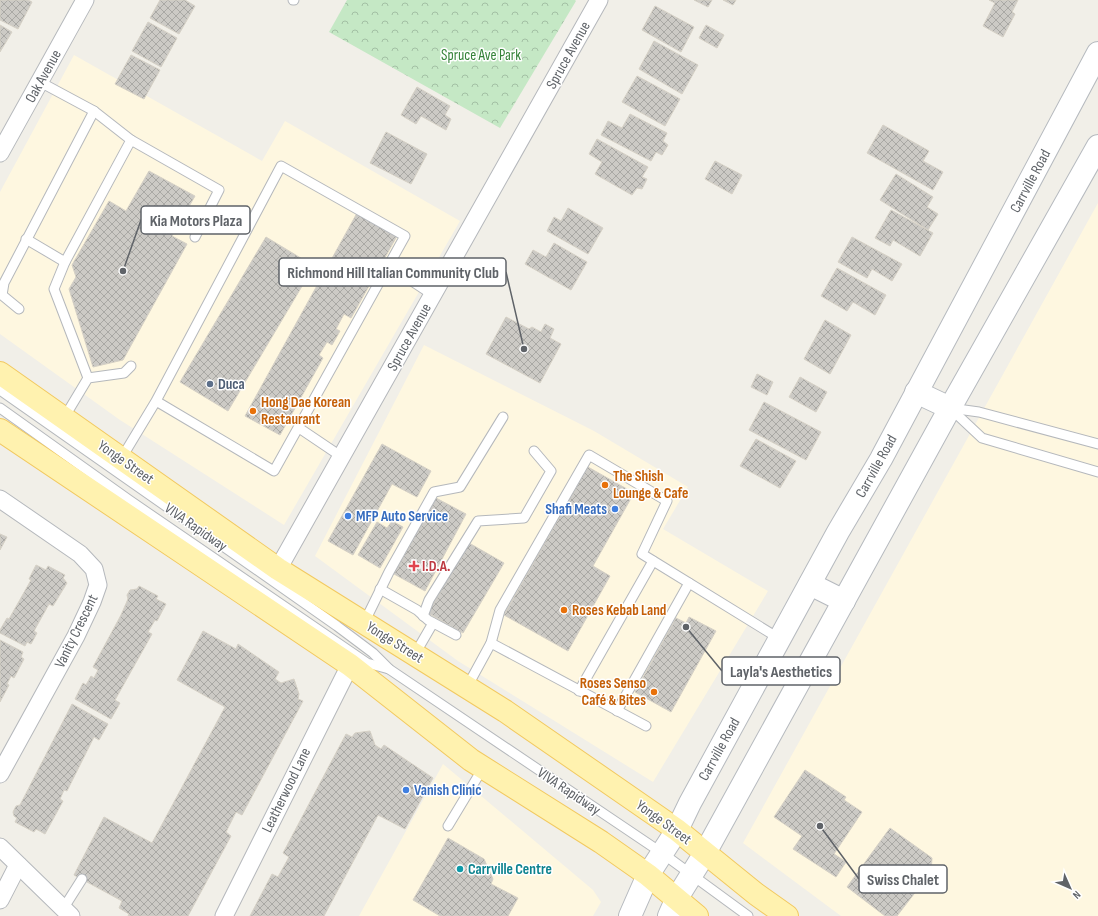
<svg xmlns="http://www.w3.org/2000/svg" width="1098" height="916" font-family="'Sofia Sans Condensed',sans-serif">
	<defs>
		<pattern id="forest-crowns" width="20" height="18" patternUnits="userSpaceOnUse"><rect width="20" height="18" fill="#c5e8c5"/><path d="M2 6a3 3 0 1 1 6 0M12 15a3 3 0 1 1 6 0" fill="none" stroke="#a3c0a4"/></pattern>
		<pattern id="building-cross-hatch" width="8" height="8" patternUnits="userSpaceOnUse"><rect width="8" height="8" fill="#cccac5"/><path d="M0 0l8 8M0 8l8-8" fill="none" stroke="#a9a8a4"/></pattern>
	</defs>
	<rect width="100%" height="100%" fill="#f1efe8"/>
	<g fill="#fef7e0">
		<path d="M 74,55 L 262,161 L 285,121 L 460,221 L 284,525 L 120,420 L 0,334 L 0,192 Z"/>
		<path d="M 1098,203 L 1098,916 L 841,916 L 743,843 Z"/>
		<path d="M 424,345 L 594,431 L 688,487 L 663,529 L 768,591 L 653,782 L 458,661 L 315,556 Z"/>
		<path d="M 443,764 L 593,890 L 601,902 L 593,916 L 359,916 Z"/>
	</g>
	<path fill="url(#forest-crowns)" d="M 347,0 L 575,0 L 576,1 L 500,128 L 329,32 Z"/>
	<g fill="url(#building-cross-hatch)" stroke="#d6d1c6">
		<path d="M 0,0 L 28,0 L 32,2 L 18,29 L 0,20 Z"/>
		<path d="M 160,0 L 185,0 L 195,6 L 179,34 L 150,18 Z"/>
		<path d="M 694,0 L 712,0 L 708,7 Z"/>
		<path d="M 723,0 L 736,0 L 733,5 Z"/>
		<path d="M 989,0 L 1018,0 L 1012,12 L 1015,14 L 1003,37 L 983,26 L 995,3 Z"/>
		<path d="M 655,6 L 694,27 L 681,52 L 642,30 Z"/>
		<path d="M 148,22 L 177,38 L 161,67 L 132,51 Z"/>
		<path d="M 0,25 L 12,32 L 0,52 Z"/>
		<path d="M 706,25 L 724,35 L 717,48 L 699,38 Z"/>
		<path d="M 654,41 L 698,65 L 682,94 L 639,69 Z"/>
		<path d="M 131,55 L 160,70 L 144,99 L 115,84 Z"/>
		<path d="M 637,76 L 680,99 L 665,126 L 622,102 Z"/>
		<path d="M 417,87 L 450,106 L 445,115 L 451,119 L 446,130 L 421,116 L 416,124 L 401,115 Z"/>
		<path d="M 630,114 L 667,133 L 663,141 L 668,145 L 662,155 L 656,152 L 651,161 L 601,135 L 608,121 L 622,128 Z"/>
		<path d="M 883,125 L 929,151 L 923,161 L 943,172 L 933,190 L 867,153 Z"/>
		<path d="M 386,132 L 427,154 L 411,184 L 370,163 Z"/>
		<path d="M 597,139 L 648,167 L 642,177 L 647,179 L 642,189 L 637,188 L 632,195 L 595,174 L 602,162 L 589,154 Z"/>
		<path d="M 715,161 L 742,175 L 732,194 L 705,179 Z"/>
		<path d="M 149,171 L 195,196 L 172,236 L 187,244 L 123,360 L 93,367 L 69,289 L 76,277 L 72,265 L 109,201 L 126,211 Z"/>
		<path d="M 896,174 L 933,197 L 927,207 L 938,214 L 928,230 L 880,200 Z"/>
		<path d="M 568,208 L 603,228 L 588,254 L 547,231 L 554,217 L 561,221 Z"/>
		<path d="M 891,210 L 933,233 L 920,256 L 893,240 L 890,246 L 875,238 Z"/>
		<path d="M 357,213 L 397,236 L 351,318 L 344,314 L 336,329 L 340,331 L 332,345 L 327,342 L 319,355 L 323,358 L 280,435 L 245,416 Z"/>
		<path d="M 266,237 L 314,266 L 228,411 L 180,382 Z"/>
		<path d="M 852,237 L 902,264 L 892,281 L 872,269 L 867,278 L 838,262 Z"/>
		<path d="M 554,243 L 587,262 L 571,290 L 525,264 L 533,250 L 546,257 Z"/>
		<path d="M 837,268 L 886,295 L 875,315 L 853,302 L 847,311 L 821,296 Z"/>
		<path d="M 506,317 L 529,329 L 532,327 L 541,332 L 545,324 L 554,329 L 550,338 L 561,344 L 540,383 L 486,354 Z"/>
		<path d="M 825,320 L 851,335 L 830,374 L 804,359 Z"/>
		<path d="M 757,374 L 773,382 L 767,395 L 751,387 Z"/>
		<path d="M 800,377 L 827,392 L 816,412 L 789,397 Z"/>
		<path d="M 764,402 L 821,432 L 806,460 L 749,430 Z"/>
		<path d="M 756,439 L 796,461 L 780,488 L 740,466 Z"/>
		<path d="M 382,444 L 431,471 L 417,497 L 392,484 L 353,555 L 328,541 Z"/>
		<path d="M 588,467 L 634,493 L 593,566 L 610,576 L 568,651 L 504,615 Z"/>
		<path d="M 436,498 L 466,514 L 425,591 L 394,574 Z"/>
		<path d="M 392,521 L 403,527 L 380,568 L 358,555 L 377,522 L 387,528 Z"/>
		<path d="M 0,534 L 7,537 L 0,550 Z"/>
		<path d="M 469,543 L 504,563 L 463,633 L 428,613 Z"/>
		<path d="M 36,565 L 46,570 L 48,566 L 65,575 L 63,578 L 67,583 L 53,606 L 49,604 L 34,631 L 37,633 L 31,644 L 27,642 L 25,646 L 0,633 L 0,630 L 7,618 L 9,619 L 31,580 L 29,579 Z"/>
		<path d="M 139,586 L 158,596 L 156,599 L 166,604 L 157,621 L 155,620 L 148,632 L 152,634 L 115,700 L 120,703 L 111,719 L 75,699 L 83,683 L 86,685 L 91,676 L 94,678 L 98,670 L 93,667 L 121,615 L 128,599 L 127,595 L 130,590 L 137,589 Z"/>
		<path d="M 689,617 L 716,631 L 671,712 L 635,692 L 676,618 L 686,623 Z"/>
		<path d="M 203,631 L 236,649 L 238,644 L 279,672 L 275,679 L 281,683 L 294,679 L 299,694 L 298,699 L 303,701 L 242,815 L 236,812 L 226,832 L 231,836 L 188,916 L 128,916 L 129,914 L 119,908 L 122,901 L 74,875 L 104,817 L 152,843 L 225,707 L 177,680 Z"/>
		<path d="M 0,640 L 23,652 L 21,657 L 24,659 L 14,678 L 11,676 L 7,684 L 9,685 L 0,702 Z"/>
		<path d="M 72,704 L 108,724 L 99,740 L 94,737 L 67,791 L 64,790 L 60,799 L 63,801 L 45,834 L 36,829 L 34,832 L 15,822 L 17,818 L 14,816 L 13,812 L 16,806 L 20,805 Z"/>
		<path d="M 370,731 L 375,745 L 381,749 L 384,745 L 433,778 L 405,829 L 378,815 L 324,916 L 250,916 L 272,874 L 278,877 L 289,857 L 283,853 L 346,734 L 352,737 L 355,733 Z"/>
		<path d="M 805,770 L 846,797 L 844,800 L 862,812 L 834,854 L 846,862 L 836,877 L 793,849 L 802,836 L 774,817 Z"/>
		<path d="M 890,828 L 932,858 L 931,872 L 897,916 L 885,916 L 847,887 Z"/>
		<path d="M 448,838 L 484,859 L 493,879 L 491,884 L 518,898 L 508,916 L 440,916 L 413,900 Z"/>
	</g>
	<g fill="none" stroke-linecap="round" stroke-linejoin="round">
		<defs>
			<g id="service">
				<path d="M 293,0 L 294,0"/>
				<path d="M 40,82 L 94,111 L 131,140"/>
				<path d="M 26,239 L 65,262"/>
				<path d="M 389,266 L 433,295"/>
				<path d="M 19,309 L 2,295 L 4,283 L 94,111"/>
				<path d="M 88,378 L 54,289 L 65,262 L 131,140 L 219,190 L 195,237"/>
				<path d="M 0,390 L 337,626 L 373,653 L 389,669 L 662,853 L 748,916"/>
				<path d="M 0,408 L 129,500 L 367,663 L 389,669"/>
				<path d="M 950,408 L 982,438 L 1098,472"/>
				<path d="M 950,408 L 979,412 L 1098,444"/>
				<path d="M 64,418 L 88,378 L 124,373 L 131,366"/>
				<path d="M 299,428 L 342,457"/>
				<path d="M 121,459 L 156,401 L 274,471 L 405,236 L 281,166 L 156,401"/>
				<path d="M 380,589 L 417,610 L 428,620 L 456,635"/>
				<path d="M 423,616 L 429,600 L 478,521 L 524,518 L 551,471 L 534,451"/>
				<path d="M 364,623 L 389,572 L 434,492 L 460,487 L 503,417"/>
				<path d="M 491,643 L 646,726"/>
				<path d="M 415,654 L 433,623"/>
				<path d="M 467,687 L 491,643 L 500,610 L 589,455 L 667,501 L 642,554 L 780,639"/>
				<path d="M 579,691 L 653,561"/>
				<path d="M 617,711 L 689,583"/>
				<path d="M 448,826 L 483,768"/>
				<path d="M 63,909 L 82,879"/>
			</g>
			<g id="minor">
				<path d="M 0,153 L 85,0"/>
				<path d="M 0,499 L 80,554 L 94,569 L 98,585 L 92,602 L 76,636 L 0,774"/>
				<path d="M 278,569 L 599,0"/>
				<path d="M 0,847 L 71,916"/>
				<path d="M 0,900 L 18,865"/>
				<path d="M 224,916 L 350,665"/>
			</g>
			<g id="secondary">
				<path d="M 916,392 L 950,408"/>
				<path d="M 810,584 L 844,601"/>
				<path d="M 630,916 L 648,875 L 677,830 L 690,803 L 838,532 L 881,459 L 1098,53"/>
				<path d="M 669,916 L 677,898 L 705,853 L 950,408 L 1098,146"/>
			</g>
			<g id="primary">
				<path d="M 0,373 L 278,569 L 505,711 L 677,830 L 756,894 L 787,916"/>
				<path d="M 0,430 L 350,665 L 471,760 L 601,842 L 648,875 L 697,916"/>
			</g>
		</defs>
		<use href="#service" stroke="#b5b8bc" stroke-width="11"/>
		<use href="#minor" stroke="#b5b8bc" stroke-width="19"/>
		<use href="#secondary" stroke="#b6babf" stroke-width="24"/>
		<use href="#primary" stroke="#f2c960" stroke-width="24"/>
		<use href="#service" stroke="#fff" stroke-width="9"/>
		<use href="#minor" stroke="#fff" stroke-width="17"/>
		<use href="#secondary" stroke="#fff" stroke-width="22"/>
		<use href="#primary" stroke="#fff2af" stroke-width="22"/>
	</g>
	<circle fill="#5c6f8a" stroke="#fff" stroke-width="1.5" cx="210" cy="384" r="4"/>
	<g fill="#e8710a" stroke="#fff" stroke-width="1.5">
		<circle cx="253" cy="411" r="4"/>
		<circle cx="605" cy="485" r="4"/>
		<circle cx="564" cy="610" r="4"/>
		<circle cx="654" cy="692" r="4"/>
	</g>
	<g fill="#3f7fe0" stroke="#fff" stroke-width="1.5">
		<circle cx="615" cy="509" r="4"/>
		<circle cx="348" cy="516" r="4"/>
		<circle cx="406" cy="790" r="4"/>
	</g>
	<path fill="#e0444e" stroke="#fff" stroke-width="1.5" d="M412 560h4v4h4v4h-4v4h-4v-4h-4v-4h4z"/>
	<circle fill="#0f9aa8" stroke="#fff" stroke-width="1.5" cx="460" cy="869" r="4"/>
	<g text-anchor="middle" stroke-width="3" stroke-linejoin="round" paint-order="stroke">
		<g font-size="15" fill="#348238" stroke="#fff">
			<text x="481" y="60">Spruce Ave Park</text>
		</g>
		<g font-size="15" fill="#5f6368" stroke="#fff">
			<text transform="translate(568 55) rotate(-61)" y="5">Spruce Avenue</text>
			<text transform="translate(43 76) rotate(-61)" y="5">Oak Avenue</text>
			<text transform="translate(1030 181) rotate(-62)" y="5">Carrville Road</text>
			<text transform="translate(409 337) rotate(-61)" y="5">Spruce Avenue</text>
			<text transform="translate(126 462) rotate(35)" y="5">Yonge Street</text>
			<text transform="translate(876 466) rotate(-61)" y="5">Carrville Road</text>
			<text transform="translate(196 527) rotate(35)" y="5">VIVA Rapidway</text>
			<text transform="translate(76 631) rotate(-64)" y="5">Vanity Crescent</text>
			<text transform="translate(395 642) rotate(32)" y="5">Yonge Street</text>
			<text transform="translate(719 749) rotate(-61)" y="5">Carrville Road</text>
			<text transform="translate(286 790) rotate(-64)" y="5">Leatherwood Lane</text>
			<text transform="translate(569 791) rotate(34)" y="5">VIVA Rapidway</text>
			<text transform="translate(664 822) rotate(36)" y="5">Yonge Street</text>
		</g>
		<g font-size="15" font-weight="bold" fill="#4e5e75" stroke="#fff" text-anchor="start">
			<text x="218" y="389">Duca</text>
		</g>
		<g font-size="15" font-weight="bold" fill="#c56008" stroke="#fff" text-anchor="start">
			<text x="261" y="407">Hong Dae Korean<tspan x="261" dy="17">Restaurant</tspan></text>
			<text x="613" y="481">The Shish<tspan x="613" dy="17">Lounge &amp; Cafe</tspan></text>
			<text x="572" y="615">Roses Kebab Land</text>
			<text x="646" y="688" text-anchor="end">Roses Senso<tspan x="646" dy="17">Café &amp; Bites</tspan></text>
		</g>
		<g font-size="15" font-weight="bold" fill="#366cbe" stroke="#fff" text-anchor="start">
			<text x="607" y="514" text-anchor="end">Shafi Meats</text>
			<text x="356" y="521">MFP Auto Service</text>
			<text x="414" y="795">Vanish Clinic</text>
		</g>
		<g font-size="15" font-weight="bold" fill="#be3a42" stroke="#fff" text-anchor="start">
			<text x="422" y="571">I.D.A.</text>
		</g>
		<g font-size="15" font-weight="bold" fill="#0d838f" stroke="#fff" text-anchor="start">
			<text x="468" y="874">Carrville Centre</text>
		</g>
	</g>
	<path fill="none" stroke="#5f6368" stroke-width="1.5" d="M123 271L141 220M524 349L506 272M686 627L722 671M820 826L859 879"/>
	<g fill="#5f6368" stroke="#fff" stroke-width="1.5">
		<circle cx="123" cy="271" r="4"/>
		<circle cx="524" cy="349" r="4"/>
		<circle cx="686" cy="627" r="4"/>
		<circle cx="820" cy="826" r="4"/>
	</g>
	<g fill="#fff" stroke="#5f6368" stroke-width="1.5">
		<rect x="141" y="206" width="109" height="28" rx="4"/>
		<rect x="279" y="258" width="227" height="28" rx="4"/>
		<rect x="722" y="657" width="118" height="28" rx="4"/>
		<rect x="859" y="865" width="88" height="28" rx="4"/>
	</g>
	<g font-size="16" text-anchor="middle" font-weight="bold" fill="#5f6368">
		<text x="196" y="226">Kia Motors Plaza</text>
		<text x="393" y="278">Richmond Hill Italian Community Club</text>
		<text x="781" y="677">Layla's Aesthetics</text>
		<text x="903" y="885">Swiss Chalet</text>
	</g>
	<g transform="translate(1070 888) rotate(135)" stroke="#ffffff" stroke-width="3" paint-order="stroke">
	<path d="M0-3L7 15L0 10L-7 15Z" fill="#5f6368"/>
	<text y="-6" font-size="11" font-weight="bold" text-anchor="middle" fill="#5f6368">N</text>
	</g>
</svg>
